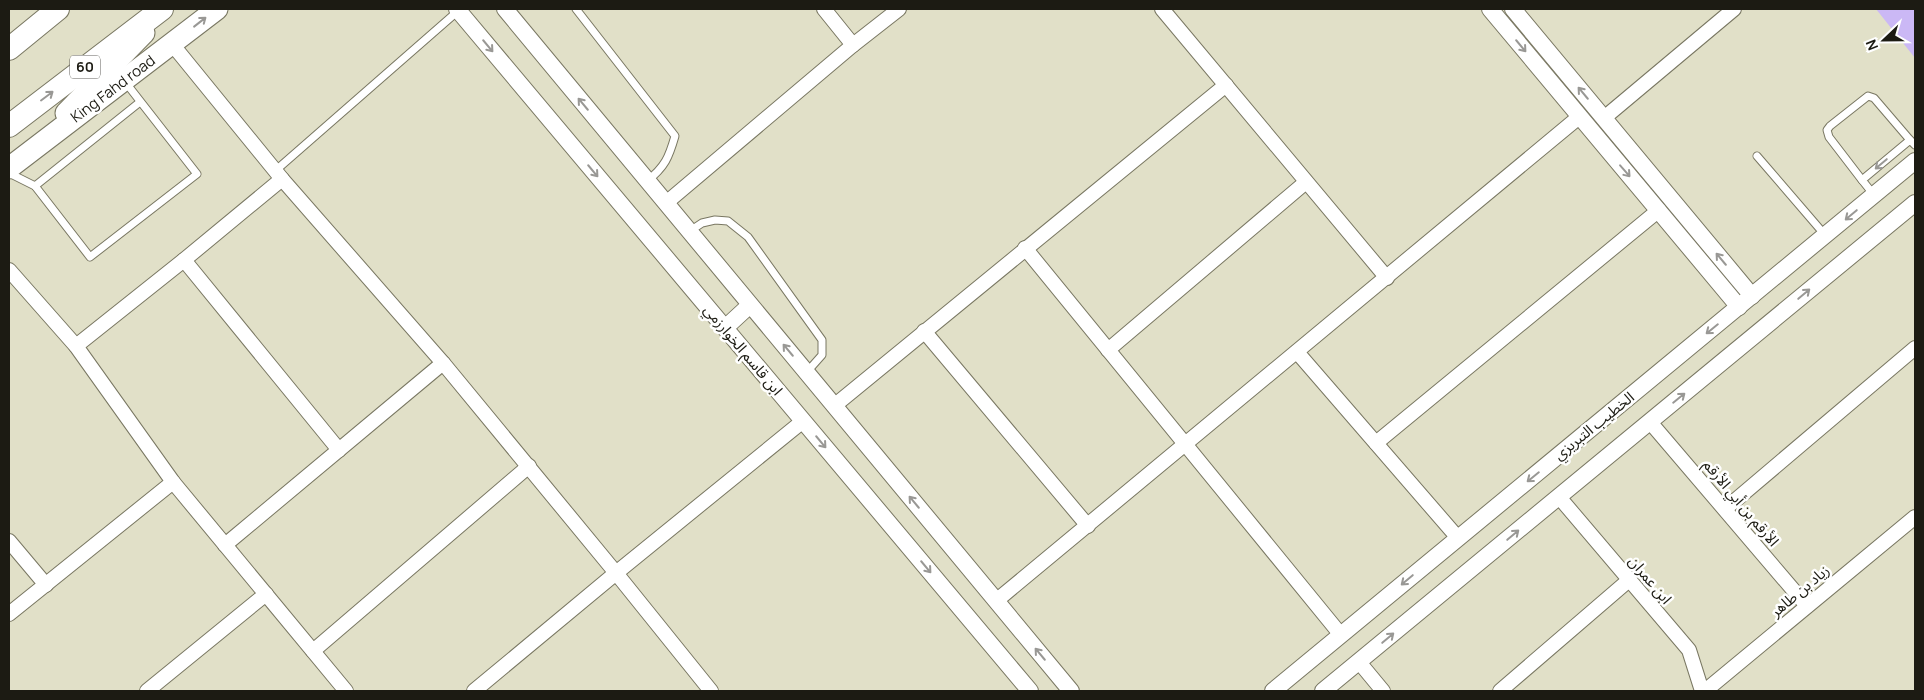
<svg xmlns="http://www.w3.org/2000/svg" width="1924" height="700" font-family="Manrope,'Noto Sans Arabic',sans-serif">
	<rect width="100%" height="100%" fill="#e1e0c8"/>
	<path fill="#cbb8f5" d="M 1876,9 L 1915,9 L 1915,58 Z"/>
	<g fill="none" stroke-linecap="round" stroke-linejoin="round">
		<defs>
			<g id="service">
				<path d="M 576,9 L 675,136 C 669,157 665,167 647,181"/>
				<path d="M 1757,156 L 1825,235"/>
				<path d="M 275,171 L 458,11"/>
				<path d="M 9,173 L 35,186 L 90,257 L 197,174 L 126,83"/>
				<path d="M 1862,180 L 1829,137 L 1827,130 L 1830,126 L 1868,96 L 1874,98 L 1910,140"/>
				<path d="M 35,186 L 140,102"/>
				<path d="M 1874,195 L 1862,180 L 1910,140 L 1915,145"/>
				<path d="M 690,231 L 702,223 L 715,220 L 728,221 L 748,237 L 822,340 L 822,355 L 806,373"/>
			</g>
			<g id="minor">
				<path d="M 824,9 L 853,45"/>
				<path d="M 1162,9 L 1387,278"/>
				<path d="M 172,44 L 282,179 L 443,363 L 616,573 L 711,691"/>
				<path d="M 1604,118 L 1734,9"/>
				<path d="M 666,203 L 853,45 L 899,9"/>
				<path d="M 1025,248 L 1341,635"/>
				<path d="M 184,260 L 339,450"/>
				<path d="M 9,270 L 76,346 L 173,482 L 346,691"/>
				<path d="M 924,331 L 1088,526"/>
				<path d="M 76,346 L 184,260 L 282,179"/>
				<path d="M 1108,350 L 1306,182"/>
				<path d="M 1297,352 L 1458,538"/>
				<path d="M 834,406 L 1226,85"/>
				<path d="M 1650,422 L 1807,606"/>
				<path d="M 1376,443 L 1659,210"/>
				<path d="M 1559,497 L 1689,650 L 1702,691"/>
				<path d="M 1725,509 L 1915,348"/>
				<path d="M 9,541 L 46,585"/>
				<path d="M 225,545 L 443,363"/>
				<path d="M 996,601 L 1579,117"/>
				<path d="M 9,614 L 173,482"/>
				<path d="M 313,651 L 529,466"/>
				<path d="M 1359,662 L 1383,691"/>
				<path d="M 147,691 L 266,594"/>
				<path d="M 474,691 L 616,573 L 803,421"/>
				<path d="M 1500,691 L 1629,580"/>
				<path d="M 1705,691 L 1915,517"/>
			</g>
			<g id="tertiary">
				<path d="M 457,9 L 1030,691"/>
				<path d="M 505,9 L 1071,691"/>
				<path d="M 1490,9 L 1739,307"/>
				<path d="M 1513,9 L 1752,296"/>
				<path d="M 725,328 L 750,305"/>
				<path d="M 1273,691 L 1915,161"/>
				<path d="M 1323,691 L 1915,203"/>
			</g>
			<g id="primary">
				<path d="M 66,113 L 144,33"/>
				<path d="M 9,168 L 217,9"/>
			</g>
			<g id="trunk">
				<path d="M 9,49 L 58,9"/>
				<path d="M 9,126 L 162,9"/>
			</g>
		</defs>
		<use href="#service" stroke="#797762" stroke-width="9"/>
		<use href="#minor" stroke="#797762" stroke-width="16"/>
		<use href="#tertiary" stroke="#797762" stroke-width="18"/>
		<use href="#primary" stroke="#797762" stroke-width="23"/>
		<use href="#trunk" stroke="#797762" stroke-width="24"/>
		<use href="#service" stroke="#fff" stroke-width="7"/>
		<use href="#minor" stroke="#fff" stroke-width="14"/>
		<use href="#tertiary" stroke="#fff" stroke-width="16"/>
		<use href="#primary" stroke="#fff" stroke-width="21"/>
		<use href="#trunk" stroke="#fff" stroke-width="22"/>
	</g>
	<defs><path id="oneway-shaft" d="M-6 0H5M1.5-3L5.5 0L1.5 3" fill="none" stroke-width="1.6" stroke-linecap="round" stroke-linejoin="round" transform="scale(1.25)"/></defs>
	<g stroke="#999895">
		<use href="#oneway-shaft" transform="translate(200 22) rotate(-38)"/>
		<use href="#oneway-shaft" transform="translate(488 46) rotate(50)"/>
		<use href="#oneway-shaft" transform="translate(1521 46) rotate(50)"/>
		<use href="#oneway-shaft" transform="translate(1583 93) rotate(-130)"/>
		<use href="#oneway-shaft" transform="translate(47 96) rotate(-37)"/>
		<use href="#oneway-shaft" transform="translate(583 104) rotate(-130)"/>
		<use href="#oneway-shaft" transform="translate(1881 164) rotate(140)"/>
		<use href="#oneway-shaft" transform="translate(593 171) rotate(50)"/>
		<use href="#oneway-shaft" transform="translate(1625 171) rotate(49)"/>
		<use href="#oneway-shaft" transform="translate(1851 215) rotate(140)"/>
		<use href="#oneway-shaft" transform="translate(1721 259) rotate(-130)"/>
		<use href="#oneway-shaft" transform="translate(1804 294) rotate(-40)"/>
		<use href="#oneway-shaft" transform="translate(1712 329) rotate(141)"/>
		<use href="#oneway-shaft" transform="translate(788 350) rotate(-130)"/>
		<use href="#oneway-shaft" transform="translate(1679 398) rotate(-39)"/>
		<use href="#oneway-shaft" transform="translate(821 442) rotate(50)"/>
		<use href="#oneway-shaft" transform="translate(1533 477) rotate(141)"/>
		<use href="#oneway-shaft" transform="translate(914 502) rotate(-130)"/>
		<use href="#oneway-shaft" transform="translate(1513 535) rotate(-40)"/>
		<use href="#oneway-shaft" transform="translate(926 567) rotate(50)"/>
		<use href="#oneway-shaft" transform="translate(1407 580) rotate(140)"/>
		<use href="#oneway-shaft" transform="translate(1388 638) rotate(-40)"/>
		<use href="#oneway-shaft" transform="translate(1040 654) rotate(-130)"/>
	</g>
	<g text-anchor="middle" stroke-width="5" stroke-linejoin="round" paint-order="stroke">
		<rect fill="#fff" stroke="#605f5a" stroke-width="1" x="70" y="55.5" width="30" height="23" rx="4"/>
		<g font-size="14" font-weight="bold" fill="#1c1b13">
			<text x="85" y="72">60</text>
		</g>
		<g font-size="15" fill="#1c1b13" stroke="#fff">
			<text transform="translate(113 89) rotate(-37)" y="5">King Fahd road</text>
			<text transform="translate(743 350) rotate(50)" y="5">ابن قاسم الخوارزمي</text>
			<text transform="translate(1594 426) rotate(-39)" y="5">الخطيب التبريزي</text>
			<text transform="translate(1741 503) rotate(50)" y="5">الأرقم بن أبي الأرقم</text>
			<text transform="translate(1650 580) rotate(50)" y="5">ابن عمران</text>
			<text transform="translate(1800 591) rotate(-40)" y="5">زياد بن طاهر</text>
		</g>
	</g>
	<rect width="1924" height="700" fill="none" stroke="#1c1b13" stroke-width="20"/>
	<g transform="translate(1884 40) rotate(248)" stroke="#ffffff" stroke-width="4" paint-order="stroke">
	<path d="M0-4L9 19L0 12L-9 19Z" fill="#1c1b13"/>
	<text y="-8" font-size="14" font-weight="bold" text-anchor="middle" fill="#1c1b13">N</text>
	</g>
</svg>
